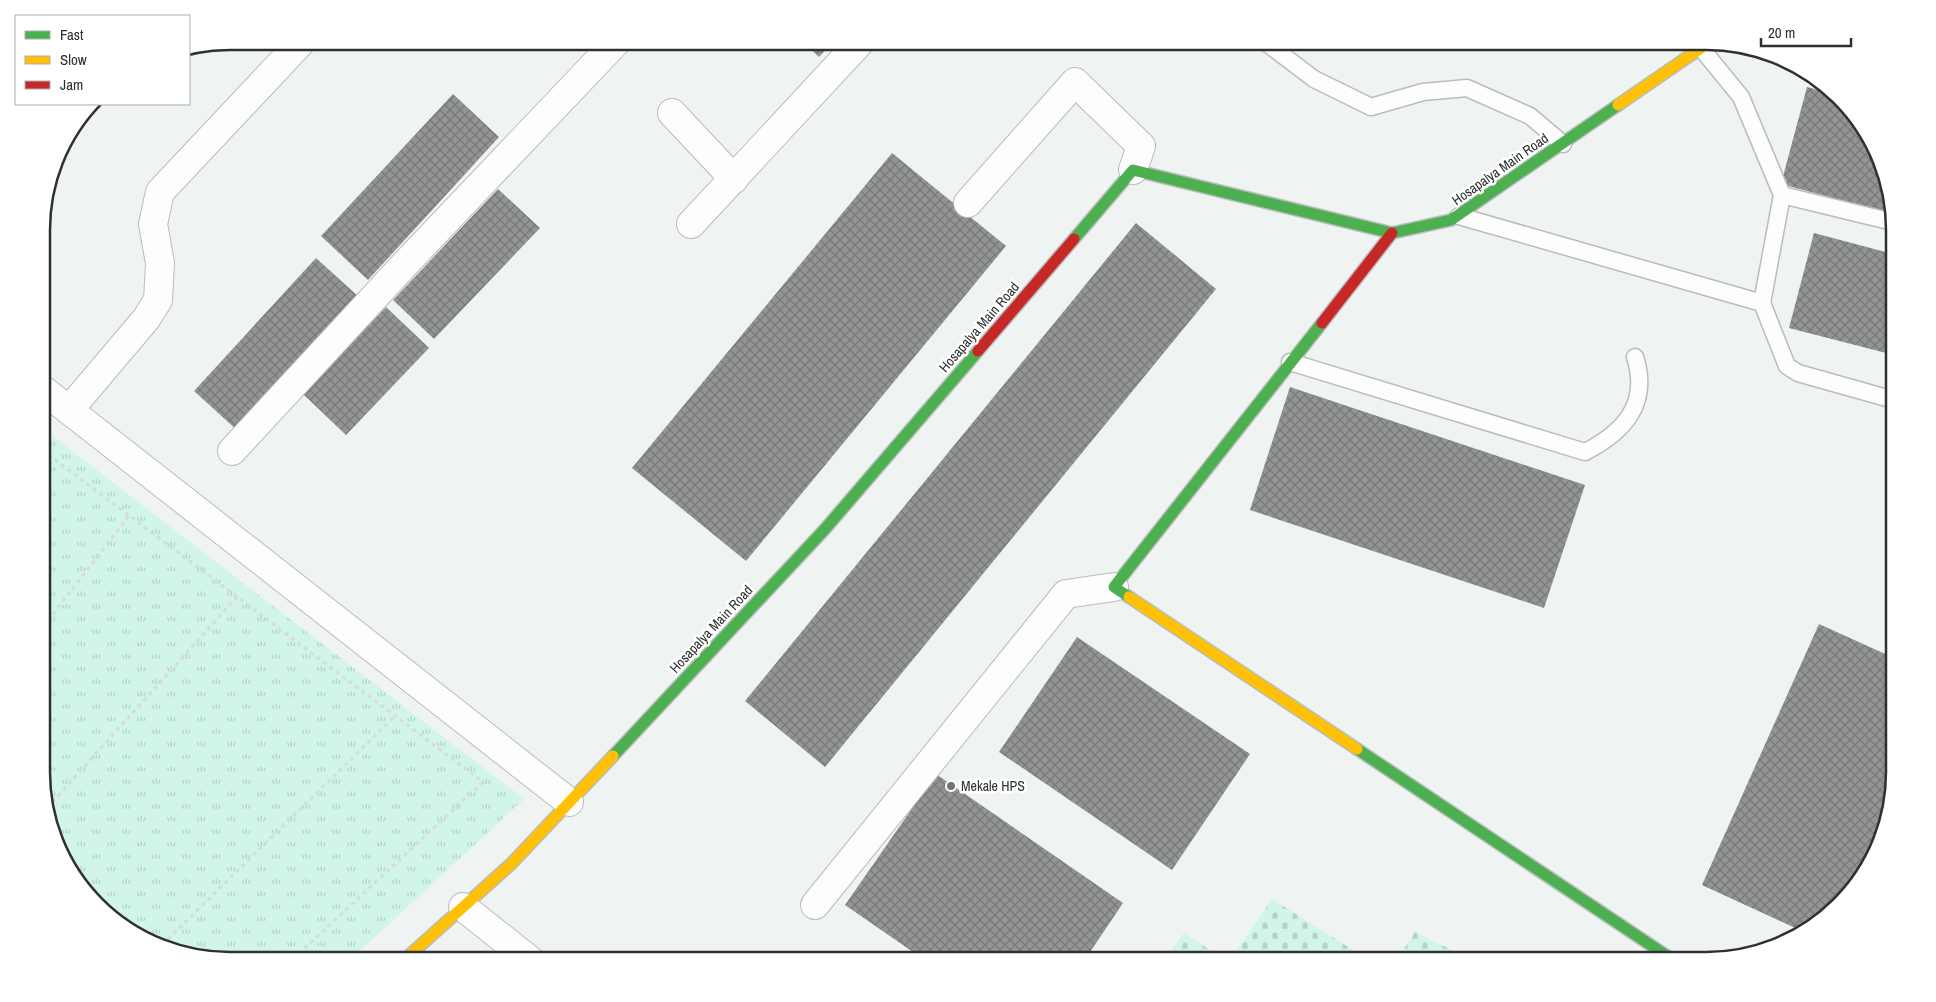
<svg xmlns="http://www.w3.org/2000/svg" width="1936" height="1002" font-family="'Archivo Narrow',sans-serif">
	<defs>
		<pattern id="cemetery-stones" width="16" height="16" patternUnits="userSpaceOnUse" patternTransform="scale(1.25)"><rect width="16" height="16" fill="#d1f5e6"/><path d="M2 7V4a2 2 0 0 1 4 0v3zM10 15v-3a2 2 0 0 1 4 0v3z" fill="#b4d2c6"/></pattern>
		<pattern id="park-tufts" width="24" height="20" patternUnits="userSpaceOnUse" patternTransform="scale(1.25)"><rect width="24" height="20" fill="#d1f5e6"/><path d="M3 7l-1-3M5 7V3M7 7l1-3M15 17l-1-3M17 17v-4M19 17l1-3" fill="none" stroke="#b4d2c6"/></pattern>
		<pattern id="building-cross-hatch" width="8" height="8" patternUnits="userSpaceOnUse" patternTransform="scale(1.25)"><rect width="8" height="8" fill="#929594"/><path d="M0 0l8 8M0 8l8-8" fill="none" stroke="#787a79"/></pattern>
	</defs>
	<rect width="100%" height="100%" fill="#eff4f2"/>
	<g fill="url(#cemetery-stones)">
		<path d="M 1272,899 L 1369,960 L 1230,960 Z"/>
		<path d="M 1415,932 L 1472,960 L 1397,960 Z"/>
		<path d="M 1184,933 L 1225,960 L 1164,961 Z"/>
	</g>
	<path fill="url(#park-tufts)" d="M 42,428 L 524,799 L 349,961 L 230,961 L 146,941 L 106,914 L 73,877 L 43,797 Z"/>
	<g fill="url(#building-cross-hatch)">
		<path d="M 802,41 L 834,41 L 819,57 Z"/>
		<path d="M 1807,87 L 1837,95 L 1863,125 L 1893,206 L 1893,214 L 1781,184 Z"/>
		<path d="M 453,94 L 499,137 L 368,280 L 321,236 Z"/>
		<path d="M 892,153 L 1006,246 L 746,561 L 632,468 Z"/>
		<path d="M 498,189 L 540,228 L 434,339 L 393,300 Z"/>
		<path d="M 1136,223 L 1216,289 L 825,767 L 745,701 Z"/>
		<path d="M 1814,233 L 1893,254 L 1894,355 L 1789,328 Z"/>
		<path d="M 316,258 L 360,298 L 238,431 L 194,391 Z"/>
		<path d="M 386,307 L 429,348 L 346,435 L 303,394 Z"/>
		<path d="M 1290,387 L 1585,485 L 1544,608 L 1250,510 Z"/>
		<path d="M 1819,624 L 1894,658 L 1895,772 L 1875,856 L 1848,897 L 1804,932 L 1702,885 Z"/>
		<path d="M 1077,637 L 1250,754 L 1172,870 L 999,752 Z"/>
		<path d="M 936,774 L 1123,903 L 1084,961 L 926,961 L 845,905 Z"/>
	</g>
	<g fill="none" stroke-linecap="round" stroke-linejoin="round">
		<defs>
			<g id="lane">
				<path d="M 1264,41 L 1314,79 L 1371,107 L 1423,92 L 1467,88 L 1530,116 L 1563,144"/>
				<path d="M 1701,48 L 1741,97 L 1782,195 L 1893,222"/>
				<path d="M 1459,216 L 1762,303 L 1782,195"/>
				<path d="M 1762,303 L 1787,366 L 1798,373 L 1894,400"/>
				<path d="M 1290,362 L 1585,452 C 1624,432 1650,404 1635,357"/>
			</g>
			<g id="street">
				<path d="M 672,113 L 734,179"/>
				<path d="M 968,203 L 1075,82 L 1141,146 L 1133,170"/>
				<path d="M 691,224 L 861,41"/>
				<path d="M 42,389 L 569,802"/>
				<path d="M 69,410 L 146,319 L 158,300 L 160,263 L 153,224 L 160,192 L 302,41"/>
				<path d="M 232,451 L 405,264 L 617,41"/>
				<path d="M 815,905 L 1066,594 L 1114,587"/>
				<path d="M 463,907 L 531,961"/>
			</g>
			<g id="fast">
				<path d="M 1074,239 L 1133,170 L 1392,233 L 1451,220 L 1618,105"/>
				<path d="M 1129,597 L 1114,587 L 1322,323"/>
				<path d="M 1357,749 L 1673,960"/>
				<path d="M 613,756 L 825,529 L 978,351"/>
			</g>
			<g id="slow">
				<path d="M 1618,105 L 1701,48 L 1707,41"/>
				<path d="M 1129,597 L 1357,749"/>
				<path d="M 403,961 L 511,864 L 613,756"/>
			</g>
			<g id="jam">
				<path d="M 1322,323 L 1392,233"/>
				<path d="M 978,351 L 1074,239"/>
			</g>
		</defs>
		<use href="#lane" stroke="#b9bcbb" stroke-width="19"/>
		<use href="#street" stroke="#b9bcbb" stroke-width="30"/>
		<use href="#fast" stroke="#b9bcbb" stroke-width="14"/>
		<use href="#slow" stroke="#b9bcbb" stroke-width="14"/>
		<use href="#jam" stroke="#b9bcbb" stroke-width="14"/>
		<g stroke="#dadada" stroke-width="3" stroke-dasharray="4 4" stroke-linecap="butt">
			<path d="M 42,450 L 483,782 L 291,961"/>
			<path d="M 43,627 L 129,516"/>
			<path d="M 47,808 L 237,597"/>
			<path d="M 162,945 L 396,715"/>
		</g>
		<use href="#lane" stroke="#fdfdfd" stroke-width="16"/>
		<use href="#street" stroke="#fdfdfd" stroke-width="28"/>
		<use href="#fast" stroke="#4caf50" stroke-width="11"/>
		<use href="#slow" stroke="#ffc107" stroke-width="11"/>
		<use href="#jam" stroke="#c62828" stroke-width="11"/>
	</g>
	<circle fill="#727574" stroke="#fff" stroke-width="2" cx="951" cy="786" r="5"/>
	<g text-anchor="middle" stroke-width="5" stroke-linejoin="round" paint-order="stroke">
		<g font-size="14" fill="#2e3130" stroke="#fff">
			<text transform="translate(1500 169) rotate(-35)" y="5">Hosapalya Main Road</text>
			<text transform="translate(979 327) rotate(-49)" y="5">Hosapalya Main Road</text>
			<text transform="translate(711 629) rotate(-47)" y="5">Hosapalya Main Road</text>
		</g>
		<g font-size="14" fill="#2e3130" stroke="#fff" text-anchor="start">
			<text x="961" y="791">Mekale HPS</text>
		</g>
	</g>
	<path d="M0 0H1936V1002H0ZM230 50H1706A180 180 0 0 1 1886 230V772A180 180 0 0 1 1706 952H230A180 180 0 0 1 50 772V230A180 180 0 0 1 230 50Z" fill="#fff" fill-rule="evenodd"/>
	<path fill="none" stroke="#2e3130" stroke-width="2.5" d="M230 50H1706A180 180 0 0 1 1886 230V772A180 180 0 0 1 1706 952H230A180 180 0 0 1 50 772V230A180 180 0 0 1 230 50Z"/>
	<rect x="15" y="15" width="175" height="90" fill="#ffffff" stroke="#abadac"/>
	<rect x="25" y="31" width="25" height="8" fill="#4caf50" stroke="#abadac"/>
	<text x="60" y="40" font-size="15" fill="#2e3130">Fast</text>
	<rect x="25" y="56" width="25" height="8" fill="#ffc107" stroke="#abadac"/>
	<text x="60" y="65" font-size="15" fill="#2e3130">Slow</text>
	<rect x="25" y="81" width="25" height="8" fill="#c62828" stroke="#abadac"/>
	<text x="60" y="90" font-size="15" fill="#2e3130">Jam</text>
	<path d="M1761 38v8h90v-8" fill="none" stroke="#2e3130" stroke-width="2.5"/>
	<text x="1768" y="38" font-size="15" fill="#2e3130" stroke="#ffffff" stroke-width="4" paint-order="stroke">20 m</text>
</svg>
